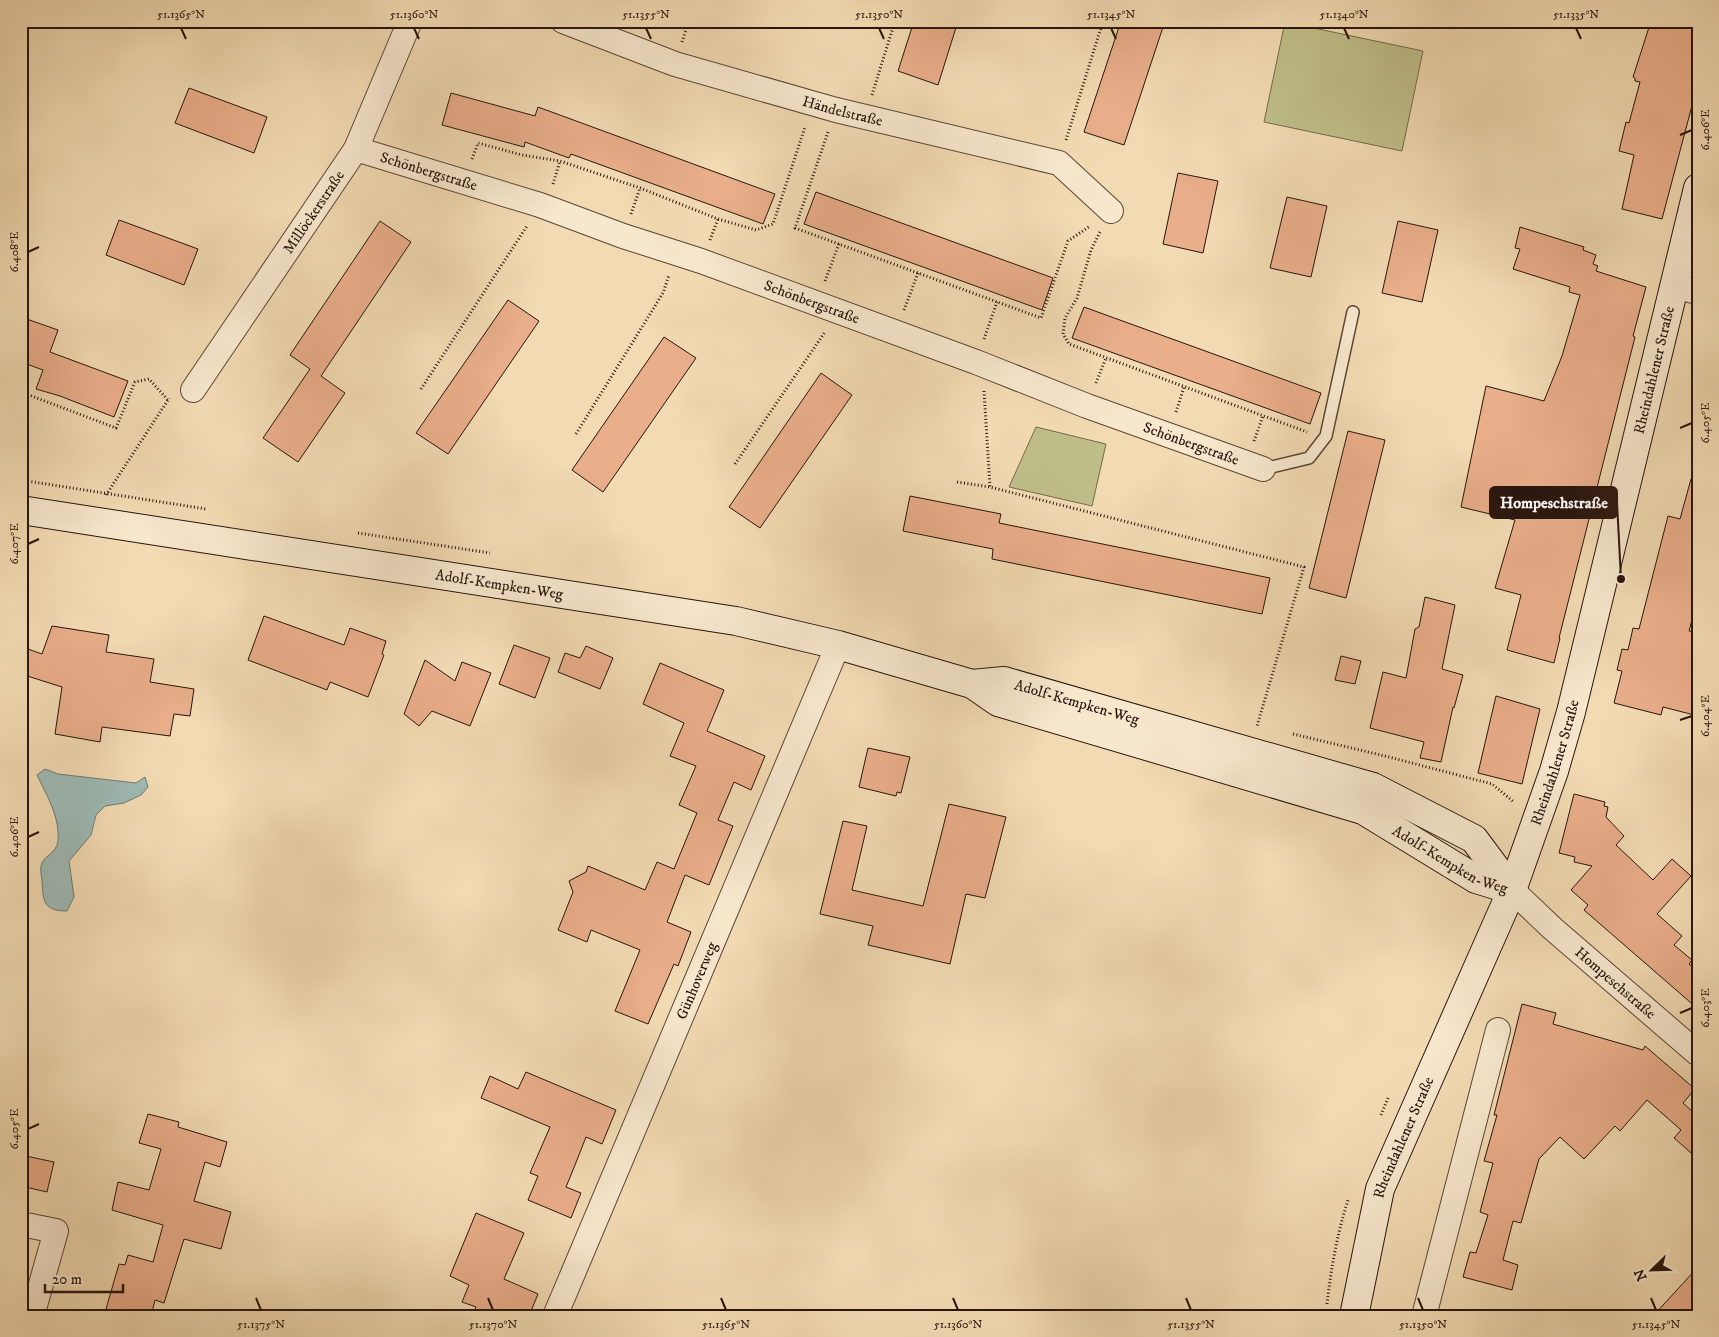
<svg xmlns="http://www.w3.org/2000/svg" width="1719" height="1337" font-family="'IM FELL DW Pica',serif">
	<rect width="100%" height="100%" fill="#f2dab2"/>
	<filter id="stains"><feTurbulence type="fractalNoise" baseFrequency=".004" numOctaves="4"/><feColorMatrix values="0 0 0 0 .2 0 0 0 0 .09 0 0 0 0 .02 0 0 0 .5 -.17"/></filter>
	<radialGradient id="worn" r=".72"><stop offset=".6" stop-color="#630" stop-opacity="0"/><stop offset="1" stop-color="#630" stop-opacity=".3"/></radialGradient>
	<g fill="#bfbe89" stroke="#746a4c">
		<path d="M 1285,22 L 1423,51 L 1402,151 L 1264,122 Z"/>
		<path d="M 1036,427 L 1106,444 L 1092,506 L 1009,487 Z"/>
	</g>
	<path fill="#9db9b4" stroke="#6f7772" d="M 45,769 L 58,774 L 136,783 L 145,777 L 148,787 L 141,795 L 124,803 L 105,806 L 96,815 L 91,835 L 69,861 L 74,897 L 67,911 C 44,911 43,902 42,881 C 42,877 40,871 41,866 C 43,855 56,855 58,841 C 60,817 47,796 37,775 Z"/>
	<g fill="#e9ae8a" stroke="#29150e">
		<path d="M 914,21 L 958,21 L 938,85 L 898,71 Z"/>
		<path d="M 1121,21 L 1165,21 L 1124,145 L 1084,132 Z"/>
		<path d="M 1651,21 L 1698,21 L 1698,83 L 1662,219 L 1622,209 L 1634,155 L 1619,151 L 1626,122 L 1629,123 L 1640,82 L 1635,81 L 1635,78 L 1633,77 Z"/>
		<path d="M 189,88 L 267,117 L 254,153 L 175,123 Z"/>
		<path d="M 451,93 L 535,116 L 538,107 L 775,194 L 763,224 L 571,154 L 569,158 L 525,142 L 524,147 L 442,125 Z"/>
		<path d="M 1178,173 L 1218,181 L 1203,253 L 1163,244 Z"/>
		<path d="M 816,192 L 1053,278 L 1042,310 L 804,224 Z"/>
		<path d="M 1287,197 L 1327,206 L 1311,277 L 1270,268 Z"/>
		<path d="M 119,220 L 198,249 L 184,285 L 106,255 Z"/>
		<path d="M 380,221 L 411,242 L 321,376 L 345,393 L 298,462 L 263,438 L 310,369 L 290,355 Z"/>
		<path d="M 1398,221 L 1438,230 L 1422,302 L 1382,293 Z"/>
		<path d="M 1520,227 L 1584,247 L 1583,250 L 1596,255 L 1593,264 L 1598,266 L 1596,271 L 1646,287 L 1633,336 L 1635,337 L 1559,638 L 1560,638 L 1554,663 L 1507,650 L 1521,595 L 1495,588 L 1515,520 L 1461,507 L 1486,386 L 1544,401 L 1562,356 L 1580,295 L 1569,292 L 1570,287 L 1513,269 L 1520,249 L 1515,248 Z"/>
		<path d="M 508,300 L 539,321 L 448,454 L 416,433 Z"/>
		<path d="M 1084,307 L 1321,393 L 1310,424 L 1072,338 Z"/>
		<path d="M 21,317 L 58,330 L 50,352 L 128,381 L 114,417 L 60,396 L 36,389 L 43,370 L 21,362 Z"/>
		<path d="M 664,337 L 696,358 L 603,492 L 572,470 Z"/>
		<path d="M 821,373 L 852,395 L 760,528 L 729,507 Z"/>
		<path d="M 1348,431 L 1385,440 L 1346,598 L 1309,588 Z"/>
		<path d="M 1691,479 L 1698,480 L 1698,547 L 1692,572 L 1698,573 L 1698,598 L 1689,631 L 1698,632 L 1698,716 L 1663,707 L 1661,715 L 1614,703 L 1622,671 L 1617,670 L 1622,649 L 1628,650 L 1633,628 L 1639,629 L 1668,516 L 1680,519 Z"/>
		<path d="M 910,496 L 1001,514 L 999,523 L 1270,578 L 1262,614 L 992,559 L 993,549 L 903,531 Z"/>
		<path d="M 1425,597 L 1455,605 L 1442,669 L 1463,675 L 1454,708 L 1453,707 L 1441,762 L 1420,758 L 1424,742 L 1370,728 L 1383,672 L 1406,678 L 1415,629 L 1419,627 Z"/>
		<path d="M 264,616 L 344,645 L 350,628 L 386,641 L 382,654 L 384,655 L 368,697 L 330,682 L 327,690 L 248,660 Z"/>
		<path d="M 52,626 L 109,635 L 106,652 L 154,659 L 150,682 L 194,689 L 190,716 L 174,714 L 170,736 L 102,727 L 100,742 L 55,734 L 62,687 L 21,674 L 21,669 L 28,649 L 42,654 Z"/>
		<path d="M 514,645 L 550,658 L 535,698 L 499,684 Z"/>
		<path d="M 586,646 L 613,658 L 600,689 L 558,672 L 565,653 L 580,658 Z"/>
		<path d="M 1341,656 L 1361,661 L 1355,684 L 1335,680 Z"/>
		<path d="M 425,660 L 455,681 L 462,662 L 491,673 L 470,726 L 432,711 L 419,726 L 404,714 Z"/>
		<path d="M 660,663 L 724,690 L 707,731 L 765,756 L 751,790 L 734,782 L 718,820 L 733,826 L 709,885 L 685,875 L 667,922 L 691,932 L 678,966 L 674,964 L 648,1024 L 615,1011 L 640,950 L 591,930 L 587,942 L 558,930 L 573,892 L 569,881 L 586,872 L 588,866 L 645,890 L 657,862 L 674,869 L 697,813 L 679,805 L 696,766 L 670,756 L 684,723 L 643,704 Z"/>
		<path d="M 1496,696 L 1540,709 L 1522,784 L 1478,773 Z"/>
		<path d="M 868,748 L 910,757 L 901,793 L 897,792 L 896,796 L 859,787 Z"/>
		<path d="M 1574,794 L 1605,802 L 1604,806 L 1608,807 L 1606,817 L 1624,836 L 1616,845 L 1653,880 L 1672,859 L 1691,876 L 1657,914 L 1682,936 L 1674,945 L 1692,960 L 1689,964 L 1698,971 L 1698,1009 L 1584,910 L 1588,905 L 1571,890 L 1592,866 L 1574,862 L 1575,857 L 1559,853 Z"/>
		<path d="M 949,804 L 1006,817 L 985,898 L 966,894 L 950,964 L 868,945 L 873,926 L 820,914 L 843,821 L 867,826 L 852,890 L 923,906 Z"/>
		<path d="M 1522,1004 L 1556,1013 L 1553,1024 L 1643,1050 L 1645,1046 L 1695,1089 L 1683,1103 L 1695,1114 L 1698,1111 L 1698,1159 L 1674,1138 L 1681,1130 L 1647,1100 L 1620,1131 L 1615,1126 L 1584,1159 L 1560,1137 L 1539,1159 L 1521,1223 L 1513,1221 L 1503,1260 L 1518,1265 L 1512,1290 L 1463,1277 L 1470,1252 L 1476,1253 L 1488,1215 L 1480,1212 L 1493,1163 L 1484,1161 L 1497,1115 L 1494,1115 Z"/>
		<path d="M 526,1072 L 616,1110 L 602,1144 L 586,1137 L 575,1165 L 566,1187 L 581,1193 L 571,1218 L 528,1200 L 538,1176 L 530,1173 L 550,1127 L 481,1098 L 490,1076 L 518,1089 Z"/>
		<path d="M 148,1114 L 179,1122 L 178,1127 L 227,1142 L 220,1167 L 205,1162 L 194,1201 L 231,1212 L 221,1249 L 184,1239 L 164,1303 L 155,1300 L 151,1316 L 104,1316 L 119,1264 L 125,1265 L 128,1255 L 153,1262 L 163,1225 L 112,1210 L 118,1182 L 149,1190 L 161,1149 L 139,1143 Z"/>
		<path d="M 21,1155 L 54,1162 L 47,1192 L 21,1186 Z"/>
		<path d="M 476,1213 L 524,1233 L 504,1279 L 538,1294 L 529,1316 L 472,1316 L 476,1307 L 462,1302 L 469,1285 L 450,1276 Z"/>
		<path d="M 1698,1267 L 1698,1316 L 1653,1316 Z"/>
	</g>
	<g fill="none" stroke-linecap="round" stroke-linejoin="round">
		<defs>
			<path id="lane" d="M 1263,469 L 1309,458 L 1326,436 L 1353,312"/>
			<g id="street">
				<path id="s1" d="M 563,21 L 675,64 L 836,110 L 1059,163 L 1111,211"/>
				<path id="s2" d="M 356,149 L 540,205 L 623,236 L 701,261 L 976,362 L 1087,406 L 1263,469"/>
				<path d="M 1673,286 L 1698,292"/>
				<path id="s3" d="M 193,390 L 356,149 L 410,21"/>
				<path id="s4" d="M 1512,890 L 1552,928 L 1698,1054"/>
				<path d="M 21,1224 L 56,1231 L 32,1316"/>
				<path id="s5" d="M 555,1316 L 838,645"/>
				<path d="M 1424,1316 L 1498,1030"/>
			</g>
			<g id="secondary">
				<path id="s6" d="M 21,510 L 736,621 L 838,645 L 972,684 L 998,702 L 1363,810 L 1476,879 L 1512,890"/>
				<path id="s7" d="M 972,684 L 1004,681 L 1373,787 L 1474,839 L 1512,890"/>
				<path id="s8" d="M 1354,1316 L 1380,1189 L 1512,890 L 1554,771 L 1571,712 L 1698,188"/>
			</g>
		</defs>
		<use href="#lane" stroke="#5b4637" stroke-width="14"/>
		<use href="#street" stroke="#5b4637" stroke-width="26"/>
		<use href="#secondary" stroke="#29150e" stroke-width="30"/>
		<g stroke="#29150e" stroke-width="3" stroke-dasharray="1 2.5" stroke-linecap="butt">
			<path d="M 682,42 L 689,21"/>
			<path d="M 872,95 L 895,21"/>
			<path d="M 828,132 L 795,228 L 1041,318 L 1068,241 L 1090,226"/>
			<path d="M 1066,140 L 1103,21"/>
			<path d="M 472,159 L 478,143 L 522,155 L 560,161 L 640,188 L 718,219 L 756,230 L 773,224 L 805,127"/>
			<path d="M 553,184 L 560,161"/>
			<path d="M 631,214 L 640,188"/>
			<path d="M 1100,232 L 1091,250 L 1077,298 L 1065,318 L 1063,334 L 1069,344 L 1307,432"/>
			<path d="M 710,240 L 718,219"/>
			<path d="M 825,281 L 839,244"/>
			<path d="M 904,310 L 918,273"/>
			<path d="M 984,339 L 997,302"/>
			<path d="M 1096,383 L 1106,358"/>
			<path d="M 421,389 L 527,226"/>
			<path d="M 984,391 L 990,487 L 1304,567 L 1257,726"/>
			<path d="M 21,392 L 116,428 L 135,382 L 149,379 L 168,400"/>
			<path d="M 1176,412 L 1184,387"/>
			<path d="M 576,434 L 663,293 L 669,275"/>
			<path d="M 1254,441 L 1263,416"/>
			<path d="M 735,464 L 825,332"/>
			<path d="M 21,480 L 206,509"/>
			<path d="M 957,482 L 990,487"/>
			<path d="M 106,495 L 168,400 L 170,399"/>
			<path d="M 358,533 L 490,553"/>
			<path d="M 1293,734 L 1389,757 L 1492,784 L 1514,802"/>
			<path d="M 1381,1115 L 1388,1098"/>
			<path d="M 1327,1304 C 1331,1269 1337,1234 1348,1200"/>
		</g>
		<use href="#lane" stroke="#f7e7cd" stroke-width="11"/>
		<use href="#street" stroke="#f7e7cd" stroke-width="24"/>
		<use href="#secondary" stroke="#f7e7cd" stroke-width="28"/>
	</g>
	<path fill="none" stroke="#29150e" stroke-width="2" d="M 181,28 L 186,39M 414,28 L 419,39M 646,28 L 651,39M 879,28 L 884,39M 1111,28 L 1116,39M 1344,28 L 1349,39M 1576,28 L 1581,39M 1680,135 L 1692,130M 28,252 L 39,247M 1680,428 L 1692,423M 28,544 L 39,539M 1680,720 L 1692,716M 28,837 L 39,832M 1680,1013 L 1692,1008M 28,1129 L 39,1124M 256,1298 L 261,1310M 488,1298 L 493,1310M 721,1298 L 726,1310M 953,1298 L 958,1310M 1186,1298 L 1191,1310M 1418,1298 L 1423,1310M 1651,1298 L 1656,1310"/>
	<g text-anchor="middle" stroke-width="5" stroke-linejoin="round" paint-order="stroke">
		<g font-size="15" fill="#29150e" stroke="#f7e7cd">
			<text dy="5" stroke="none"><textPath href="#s1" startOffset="294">Händelstraße</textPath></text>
			<text dy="5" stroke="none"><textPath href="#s2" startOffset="76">Schönbergstraße</textPath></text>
			<text dy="5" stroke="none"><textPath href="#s3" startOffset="215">Millöckerstraße</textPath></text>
			<text dy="5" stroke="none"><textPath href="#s2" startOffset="481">Schönbergstraße</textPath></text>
			<text dy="5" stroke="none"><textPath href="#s8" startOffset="996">Rheindahlener Straße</textPath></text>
			<text dy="5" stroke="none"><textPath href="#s2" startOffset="886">Schönbergstraße</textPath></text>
			<text dy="5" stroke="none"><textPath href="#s6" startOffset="484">Adolf-Kempken-Weg</textPath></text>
			<text dy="5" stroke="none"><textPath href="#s7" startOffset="108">Adolf-Kempken-Weg</textPath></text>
			<text dy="5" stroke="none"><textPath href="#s8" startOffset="591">Rheindahlener Straße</textPath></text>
			<text dy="5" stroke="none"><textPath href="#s6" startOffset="1481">Adolf-Kempken-Weg</textPath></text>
			<text dy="5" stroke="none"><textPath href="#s5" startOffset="364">Günhoverweg</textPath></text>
			<text dy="5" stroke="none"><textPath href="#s4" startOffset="139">Hompeschstraße</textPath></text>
			<text dy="5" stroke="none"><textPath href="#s8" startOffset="186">Rheindahlener Straße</textPath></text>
		</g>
	</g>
	<path fill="none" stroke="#29150e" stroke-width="2" d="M1621 579L1617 502"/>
	<circle fill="#29150e" stroke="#f7e7cd" stroke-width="2" cx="1621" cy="579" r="5"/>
	<rect fill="#29150e" stroke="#29150e" stroke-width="2" x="1490" y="487" width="127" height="31" rx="5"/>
	<g font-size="16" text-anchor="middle" font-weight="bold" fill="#fff">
		<text x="1554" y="508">Hompeschstraße</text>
	</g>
	<rect width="1719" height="1337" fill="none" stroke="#f2dab2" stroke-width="55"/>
	<g transform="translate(1652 1270) rotate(247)" stroke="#f7e7cd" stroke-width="4" paint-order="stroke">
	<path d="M0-4L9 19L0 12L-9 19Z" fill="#29150e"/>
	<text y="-8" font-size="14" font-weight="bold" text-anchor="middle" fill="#29150e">N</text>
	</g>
	<path d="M45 1284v8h78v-8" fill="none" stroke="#29150e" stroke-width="2.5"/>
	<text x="52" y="1284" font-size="15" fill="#29150e" stroke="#f7e7cd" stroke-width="4" paint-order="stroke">20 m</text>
	<rect x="28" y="28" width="1664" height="1282" fill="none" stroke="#29150e" stroke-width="2"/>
	<g font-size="12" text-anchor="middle" fill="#29150e">
		<text x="181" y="18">51.1365°N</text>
		<text x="414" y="18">51.1360°N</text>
		<text x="646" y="18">51.1355°N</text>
		<text x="879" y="18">51.1350°N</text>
		<text x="1111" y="18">51.1345°N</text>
		<text x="1344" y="18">51.1340°N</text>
		<text x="1576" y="18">51.1335°N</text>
		<text transform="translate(1705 130) rotate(-90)" y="4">6.406°E</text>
		<text transform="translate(14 252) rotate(-90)" y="4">6.408°E</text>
		<text transform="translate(1705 423) rotate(-90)" y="4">6.405°E</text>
		<text transform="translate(14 544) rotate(-90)" y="4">6.407°E</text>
		<text transform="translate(1705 716) rotate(-90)" y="4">6.404°E</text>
		<text transform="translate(14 837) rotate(-90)" y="4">6.406°E</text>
		<text transform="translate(1705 1008) rotate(-90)" y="4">6.403°E</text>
		<text transform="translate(14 1129) rotate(-90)" y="4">6.405°E</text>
		<text x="261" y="1328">51.1375°N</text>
		<text x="493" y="1328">51.1370°N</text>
		<text x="726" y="1328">51.1365°N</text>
		<text x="958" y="1328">51.1360°N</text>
		<text x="1191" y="1328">51.1355°N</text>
		<text x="1423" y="1328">51.1350°N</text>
		<text x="1656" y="1328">51.1345°N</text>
	</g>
	<rect width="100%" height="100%" filter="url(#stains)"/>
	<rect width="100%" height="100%" fill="url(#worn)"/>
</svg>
